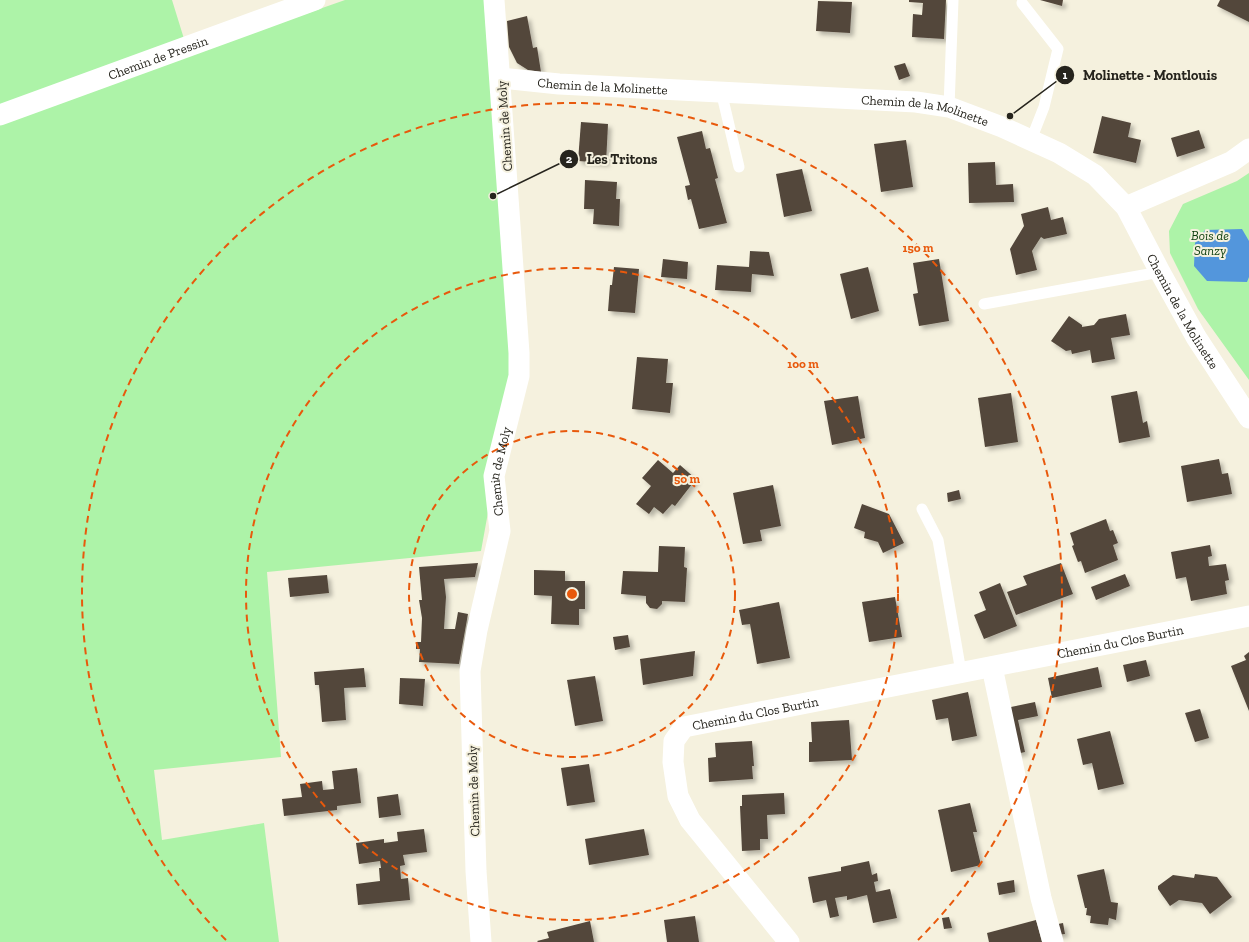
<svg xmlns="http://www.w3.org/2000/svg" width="1249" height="942" font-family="'Zilla Slab',serif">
	<defs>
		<filter id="shadow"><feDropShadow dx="3.5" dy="3.5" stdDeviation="2" flood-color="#0004"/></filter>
	</defs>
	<rect width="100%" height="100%" fill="#f5f1de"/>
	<g fill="#adf3a8">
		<path d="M 0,0 L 172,0 L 189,55 L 345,0 L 484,0 L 512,380 L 481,551 L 267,572 L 281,757 L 154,770 L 162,840 L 264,823 L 279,942 L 0,942 Z"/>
		<path d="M 1249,173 L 1249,380 L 1198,309 L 1170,253 L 1169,231 L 1183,204 L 1237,181 Z"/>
	</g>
	<path fill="#5396dc" d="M 1242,229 L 1249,241 L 1249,277 L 1247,282 L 1207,281 L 1194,266 L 1195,243 L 1205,230 Z"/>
	<g fill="#53473b" filter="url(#shadow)">
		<path d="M 909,0 L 946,0 L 944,39 L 912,37 L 913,14 L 922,15 L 923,3 L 909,2 Z"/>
		<path d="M 1040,0 L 1063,0 L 1062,6 Z"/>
		<path d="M 1220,0 L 1249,0 L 1249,22 L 1217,6 Z"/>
		<path d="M 818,1 L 852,2 L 850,33 L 816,31 Z"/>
		<path d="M 527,16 L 533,48 L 537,47 L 541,72 L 528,70 L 517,63 L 509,47 L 507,21 Z"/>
		<path d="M 905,63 L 910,76 L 899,80 L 894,66 Z"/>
		<path d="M 1102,116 L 1131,123 L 1128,137 L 1141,140 L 1136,163 L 1093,153 Z"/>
		<path d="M 581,122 L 608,124 L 606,163 L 578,161 Z"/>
		<path d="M 1199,130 L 1205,148 L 1177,157 L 1171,138 Z"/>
		<path d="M 702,131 L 706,149 L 710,148 L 718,178 L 715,179 L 727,223 L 699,229 L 691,199 L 688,200 L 685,186 L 690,185 L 677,137 Z"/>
		<path d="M 906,140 L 913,187 L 881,192 L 874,144 Z"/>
		<path d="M 995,162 L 996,185 L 1013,184 L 1014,202 L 969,203 L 968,163 Z"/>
		<path d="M 802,169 L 812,211 L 784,217 L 776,174 Z"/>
		<path d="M 585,180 L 617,182 L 616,199 L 620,199 L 619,226 L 593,224 L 594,209 L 584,209 Z"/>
		<path d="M 1048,207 L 1051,220 L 1063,217 L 1067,234 L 1044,239 L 1041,237 L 1032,251 L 1037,270 L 1016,275 L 1010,249 L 1024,226 L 1021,214 Z"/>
		<path d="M 750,251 L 769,252 L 774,276 L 752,274 L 751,292 L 715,290 L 717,265 L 749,267 Z"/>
		<path d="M 663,259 L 688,262 L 687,279 L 661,277 Z"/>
		<path d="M 939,259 L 949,321 L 919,326 L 913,294 L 918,293 L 913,263 Z"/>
		<path d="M 614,267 L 639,269 L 635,313 L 608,311 L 610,285 L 612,285 Z"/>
		<path d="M 868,267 L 879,311 L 851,319 L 840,274 Z"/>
		<path d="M 1126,314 L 1130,335 L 1111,338 L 1115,359 L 1092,363 L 1090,350 L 1072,354 L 1071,350 L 1066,351 L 1051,341 L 1069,316 L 1082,325 L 1082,327 L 1094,325 L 1099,319 Z"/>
		<path d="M 637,357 L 668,359 L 666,383 L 673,383 L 670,413 L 632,409 Z"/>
		<path d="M 1137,391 L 1143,423 L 1147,421 L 1150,437 L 1119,443 L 1111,396 Z"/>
		<path d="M 1011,393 L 1018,442 L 985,447 L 978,398 Z"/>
		<path d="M 858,396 L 865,438 L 832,445 L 824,401 Z"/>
		<path d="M 1219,459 L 1222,474 L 1228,473 L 1232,494 L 1187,502 L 1181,466 Z"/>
		<path d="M 658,460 L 673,473 L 680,465 L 696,479 L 675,506 L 672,504 L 663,514 L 654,507 L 649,514 L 636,504 L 651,486 L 642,478 Z"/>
		<path d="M 773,485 L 781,526 L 760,530 L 762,541 L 743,544 L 733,493 Z"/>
		<path d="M 959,490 L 961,499 L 948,502 L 947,493 Z"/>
		<path d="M 862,504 L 889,514 L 904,543 L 883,553 L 878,542 L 864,538 L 865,532 L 854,528 Z"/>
		<path d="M 1106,519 L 1110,531 L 1113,530 L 1118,543 L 1113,545 L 1118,560 L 1085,573 L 1081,561 L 1078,562 L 1072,546 L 1074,545 L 1070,533 Z"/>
		<path d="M 1210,545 L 1212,556 L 1208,557 L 1209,566 L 1226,564 L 1229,580 L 1225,581 L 1227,594 L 1191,601 L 1186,577 L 1176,579 L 1171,552 Z"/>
		<path d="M 659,546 L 685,547 L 684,567 L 687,568 L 685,602 L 662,601 L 662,604 L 657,609 L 650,608 L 646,603 L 646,596 L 621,594 L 623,571 L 658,572 Z"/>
		<path d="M 478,563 L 475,577 L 444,579 L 446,597 L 444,629 L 455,629 L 458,612 L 468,614 L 459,664 L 419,662 L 420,649 L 416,649 L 416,642 L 421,642 L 422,618 L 419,600 L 422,600 L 419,567 Z"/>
		<path d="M 1061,563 L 1073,594 L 1016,615 L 1007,592 L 1027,585 L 1023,576 Z"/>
		<path d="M 534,570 L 565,571 L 565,581 L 585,581 L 585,609 L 579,609 L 579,625 L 551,624 L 552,596 L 534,595 Z"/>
		<path d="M 1125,574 L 1130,586 L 1096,600 L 1091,587 Z"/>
		<path d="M 327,575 L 329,593 L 290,597 L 288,578 Z"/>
		<path d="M 1000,583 L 1017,626 L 984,639 L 974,615 L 986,610 L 979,592 Z"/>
		<path d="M 895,597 L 902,637 L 869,642 L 862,602 Z"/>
		<path d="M 779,602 L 790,658 L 757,664 L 750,624 L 742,625 L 739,610 Z"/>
		<path d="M 628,635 L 630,647 L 615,650 L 613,637 Z"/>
		<path d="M 695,651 L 693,676 L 643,685 L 640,659 Z"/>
		<path d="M 1249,652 L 1249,711 L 1231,666 L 1246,660 L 1244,656 Z"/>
		<path d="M 1146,660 L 1150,676 L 1127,682 L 1123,665 Z"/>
		<path d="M 1098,667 L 1102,687 L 1052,698 L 1048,678 Z"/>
		<path d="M 364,668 L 366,687 L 344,688 L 346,720 L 322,722 L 319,685 L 315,685 L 314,672 Z"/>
		<path d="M 595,676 L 603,721 L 575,726 L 567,680 Z"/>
		<path d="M 400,678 L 425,679 L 423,706 L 399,704 Z"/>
		<path d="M 968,692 L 977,736 L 952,741 L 948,718 L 936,720 L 932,700 Z"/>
		<path d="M 1035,702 L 1038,716 L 1018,720 L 1025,752 L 1016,754 L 1006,708 Z"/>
		<path d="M 1200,709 L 1209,738 L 1195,742 L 1185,713 Z"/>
		<path d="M 849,720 L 852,760 L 809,762 L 809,742 L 812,742 L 811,722 Z"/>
		<path d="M 1110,731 L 1124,784 L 1098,790 L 1092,763 L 1083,765 L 1077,739 Z"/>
		<path d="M 752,741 L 754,766 L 752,766 L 753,779 L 709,782 L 708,758 L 716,757 L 715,743 Z"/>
		<path d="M 589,764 L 595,802 L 567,806 L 561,768 Z"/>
		<path d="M 357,768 L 361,803 L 337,806 L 337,810 L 284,816 L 282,799 L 302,797 L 300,784 L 322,781 L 323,790 L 334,789 L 332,771 Z"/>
		<path d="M 784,793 L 785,814 L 767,815 L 768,839 L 760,839 L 760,850 L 742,851 L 740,806 L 742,806 L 742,795 Z"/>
		<path d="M 398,794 L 401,815 L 379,818 L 377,797 Z"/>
		<path d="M 970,803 L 977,832 L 973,832 L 981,865 L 951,872 L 938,810 Z"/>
		<path d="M 424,829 L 427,852 L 403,855 L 405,865 L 400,866 L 401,879 L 408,878 L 410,900 L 358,905 L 356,884 L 380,881 L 379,868 L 381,868 L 380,861 L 359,864 L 356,843 L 384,839 L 384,843 L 398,841 L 397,832 Z"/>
		<path d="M 644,829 L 649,855 L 589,865 L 585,839 Z"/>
		<path d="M 869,861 L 872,875 L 877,873 L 878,881 L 874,882 L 876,892 L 890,889 L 897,918 L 873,923 L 867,895 L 847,900 L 847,896 L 835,898 L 839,916 L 830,918 L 826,900 L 813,903 L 808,877 L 841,871 L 841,867 Z"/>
		<path d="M 1104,869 L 1111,902 L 1118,903 L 1116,920 L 1109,918 L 1108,925 L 1090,923 L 1091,916 L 1086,915 L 1087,908 L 1085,908 L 1077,875 Z"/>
		<path d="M 1195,874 L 1217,877 L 1232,897 L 1210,914 L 1202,903 L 1179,900 L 1170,906 L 1158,889 L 1158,886 L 1173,875 L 1194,878 Z"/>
		<path d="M 1014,880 L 1015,892 L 999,895 L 997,883 Z"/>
		<path d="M 695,916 L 699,942 L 667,942 L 664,920 Z"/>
		<path d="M 949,917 L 952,928 L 944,929 L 942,918 Z"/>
		<path d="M 1036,920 L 1042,942 L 989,942 L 987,933 Z"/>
		<path d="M 590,921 L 594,942 L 538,942 L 537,941 L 549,938 L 547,932 Z"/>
		<path d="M 1063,923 L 1065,934 L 1056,935 L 1053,925 Z"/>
	</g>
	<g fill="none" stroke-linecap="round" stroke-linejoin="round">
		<g stroke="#fff" stroke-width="11">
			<path d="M 1022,3 L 1058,49 L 1044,107 L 1031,140"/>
			<path d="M 721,91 L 739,167"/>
			<path d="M 949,107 L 953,0"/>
			<path d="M 984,304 L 1160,272"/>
			<path d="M 922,509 L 938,540 L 961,672"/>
		</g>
		<g stroke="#fff" stroke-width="21">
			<path id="s1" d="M 501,78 L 559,84 L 916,102 L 949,107 L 1002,127 L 1059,153 L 1095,175 L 1126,207 L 1160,272 L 1196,337 L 1249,418"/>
			<path id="s2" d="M 0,115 L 315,0"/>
			<path d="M 1126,207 L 1231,162 L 1249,149"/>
			<path d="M 992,667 L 1041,898 L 1053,942"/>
			<path id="s3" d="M 481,942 L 476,871 L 470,671 L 477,630 L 500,531 L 494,476 L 519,376 L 519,353 L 494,0"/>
			<path id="s4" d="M 789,942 L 690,820 L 678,796 L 673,762 L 674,741 L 684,727 L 1249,616"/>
		</g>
	</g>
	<g fill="none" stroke="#e8590c" stroke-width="2" stroke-dasharray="7 5">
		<circle cx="572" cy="594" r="163"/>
		<circle cx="572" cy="594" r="326"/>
		<path d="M226 940A490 490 0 1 1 918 940"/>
	</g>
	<g text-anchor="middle" stroke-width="4" stroke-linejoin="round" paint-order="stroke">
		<g font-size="13" fill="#26241d" stroke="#f5f1de">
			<text dy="5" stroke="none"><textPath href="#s2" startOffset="168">Chemin de Pressin</textPath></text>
			<text dy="5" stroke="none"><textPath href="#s1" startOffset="102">Chemin de la Molinette</textPath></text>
			<text dy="5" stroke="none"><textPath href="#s1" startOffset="426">Chemin de la Molinette</textPath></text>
			<text transform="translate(504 126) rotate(-94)" y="5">Chemin de Moly</text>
			<text dy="5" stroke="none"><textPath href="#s1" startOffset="774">Chemin de la Molinette</textPath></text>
			<text dy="5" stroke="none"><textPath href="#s3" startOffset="475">Chemin de Moly</textPath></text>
			<text dy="5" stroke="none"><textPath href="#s4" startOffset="701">Chemin du Clos Burtin</textPath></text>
			<text dy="5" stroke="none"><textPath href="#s4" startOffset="329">Chemin du Clos Burtin</textPath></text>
			<text transform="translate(473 791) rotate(-92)" y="5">Chemin de Moly</text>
		</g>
		<g font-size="13" font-style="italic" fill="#0b3d0c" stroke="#f5f1de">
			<text x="1210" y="240">Bois de<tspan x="1210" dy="15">Sanzy</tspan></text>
		</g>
	</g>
	<circle cx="572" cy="594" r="6" fill="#e8590c" stroke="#f5f1de" stroke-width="2"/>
	<g font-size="12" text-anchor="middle" font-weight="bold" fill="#e8590c" stroke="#f5f1de" stroke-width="4" stroke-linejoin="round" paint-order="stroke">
		<text x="918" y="252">150 m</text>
		<text x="803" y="368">100 m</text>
		<text x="687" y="483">50 m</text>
	</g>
	<path fill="none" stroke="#26241d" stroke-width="1.5" d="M1010 116L1065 75M493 196L569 159"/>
	<g fill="#26241d" stroke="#f5f1de" stroke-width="1.5">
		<circle cx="1010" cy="116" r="4"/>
		<circle cx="493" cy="196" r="4"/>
		<circle cx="1065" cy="75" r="10"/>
		<circle cx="569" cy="159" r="10"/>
	</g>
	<g font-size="12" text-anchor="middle" font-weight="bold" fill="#fff">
		<text x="1065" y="79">1</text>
		<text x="569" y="163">2</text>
	</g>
	<g font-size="14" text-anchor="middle" font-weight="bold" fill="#26241d" stroke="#f5f1de" stroke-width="4" stroke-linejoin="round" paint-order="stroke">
		<text x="1150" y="80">Molinette - Montlouis</text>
		<text x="622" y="164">Les Tritons</text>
	</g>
</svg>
